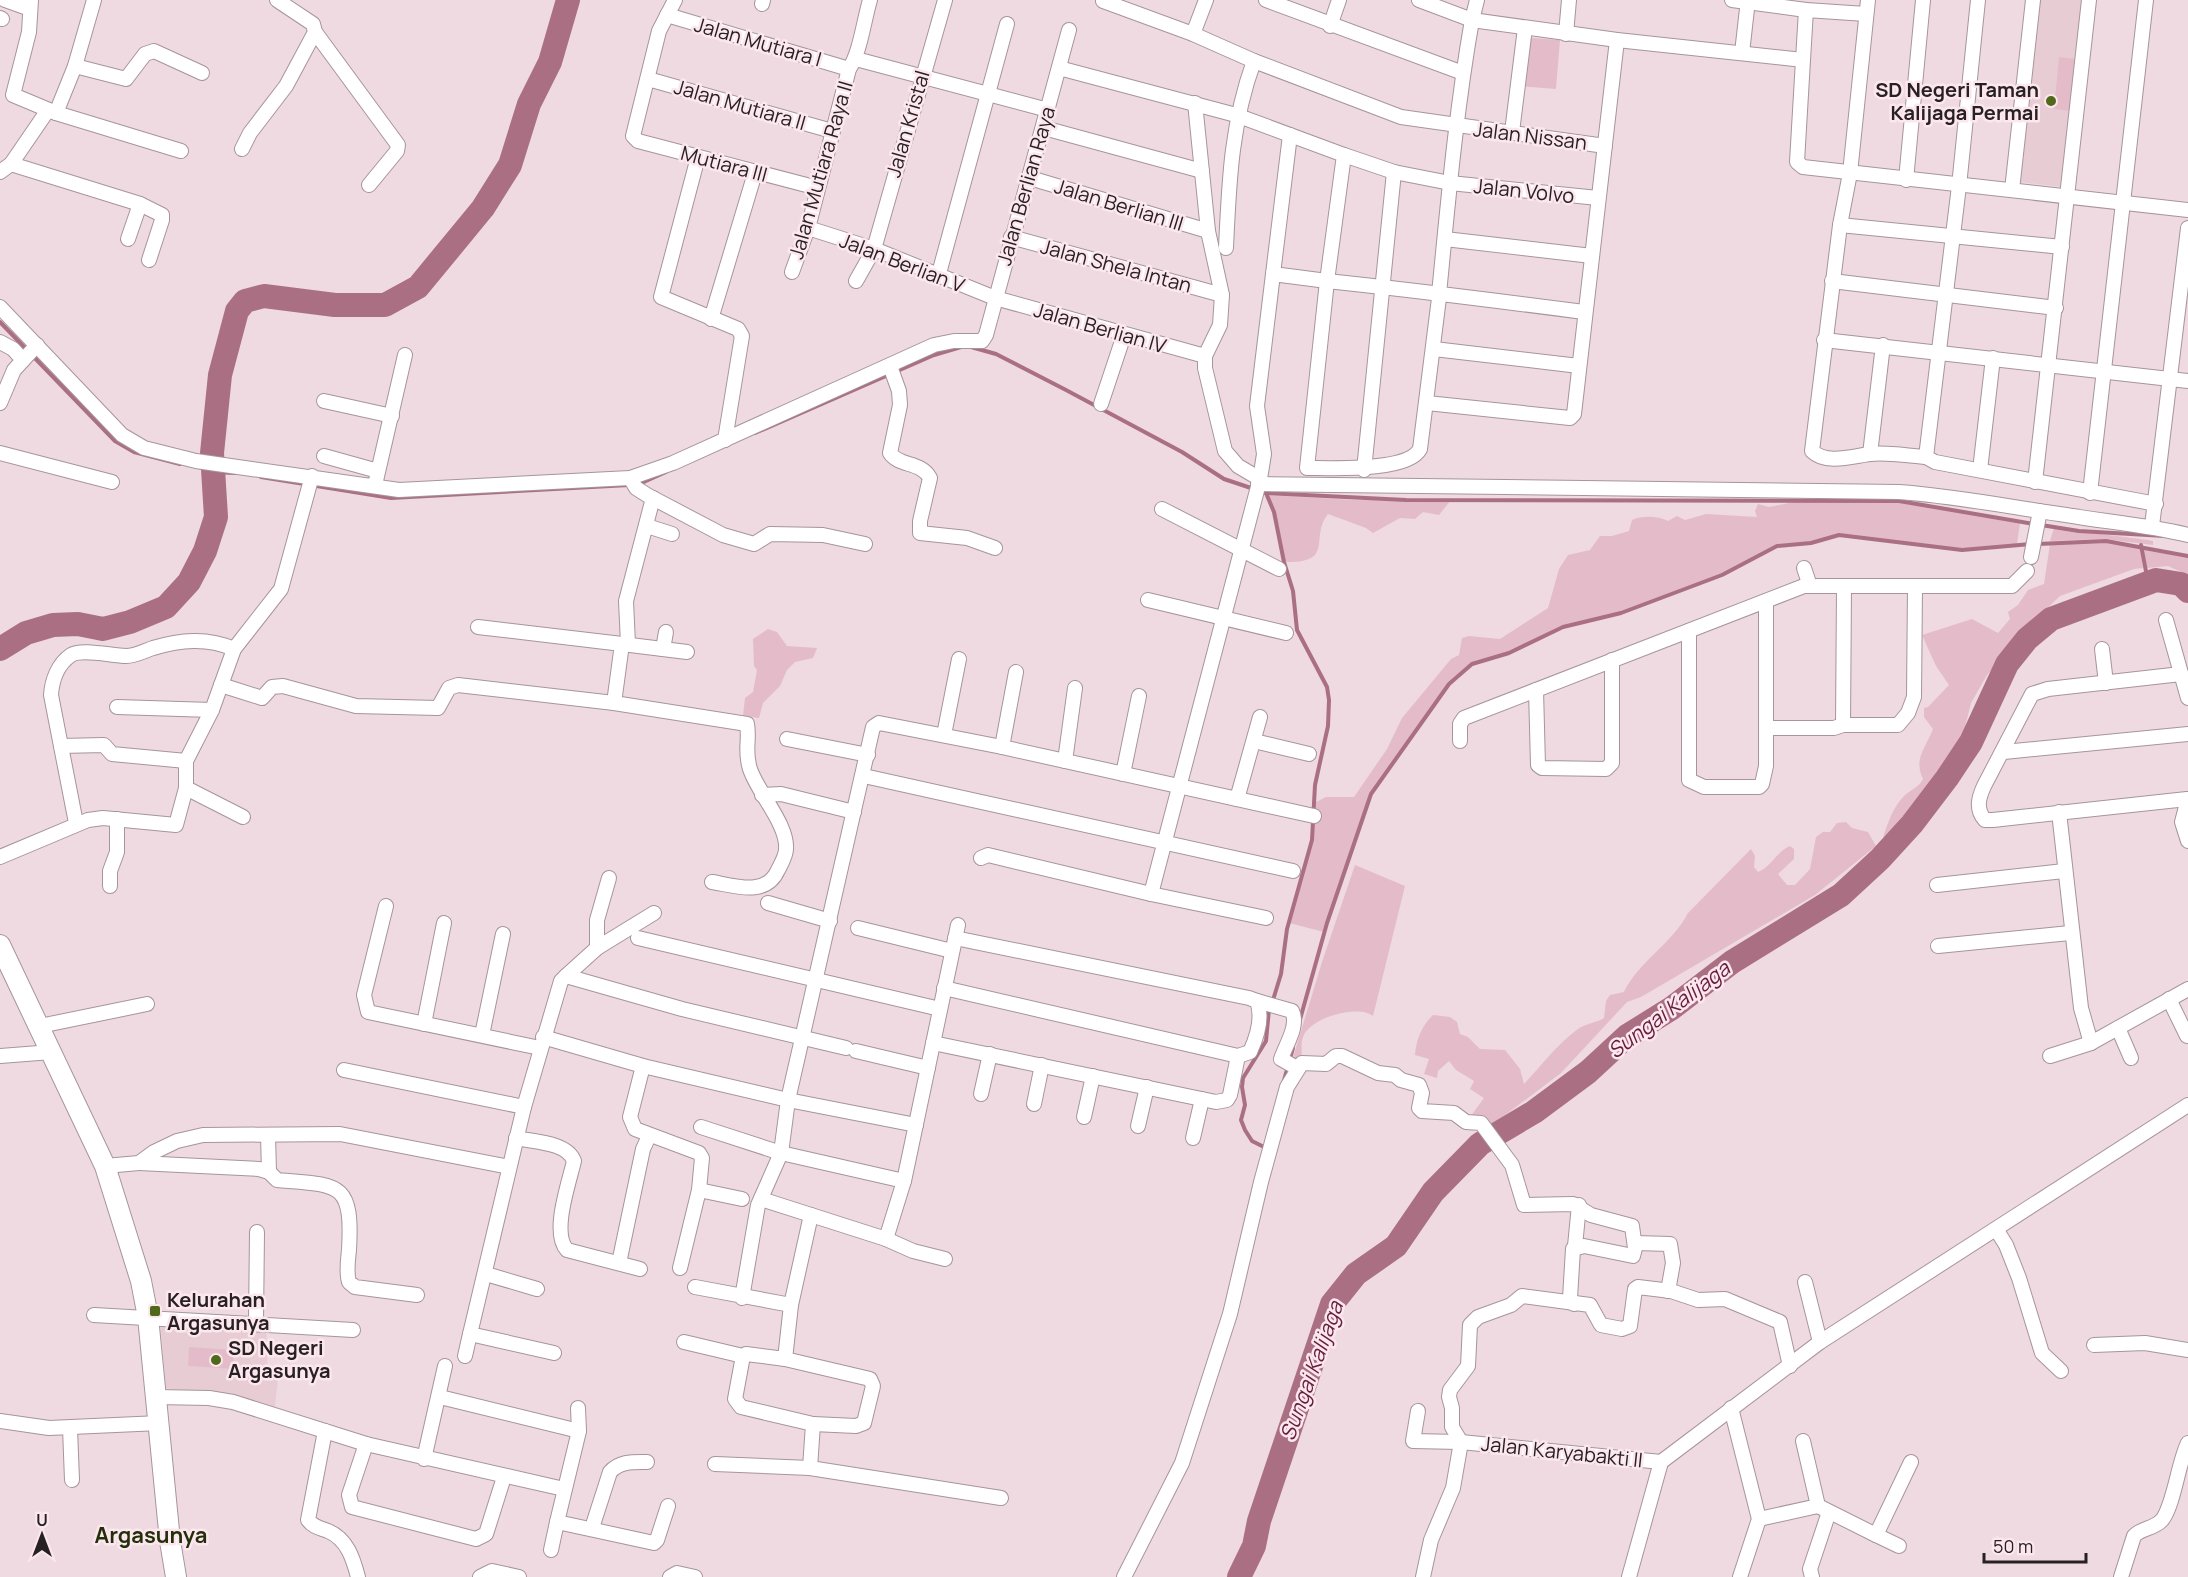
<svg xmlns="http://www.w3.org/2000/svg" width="2188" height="1577" font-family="Manrope,sans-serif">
	<rect width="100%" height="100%" fill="#eedae0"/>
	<g fill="#e8ccd4">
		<path d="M 2040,0 L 2083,0 L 2062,187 L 2019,182 Z"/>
		<path d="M 160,1320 L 266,1327 L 268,1378 L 278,1379 L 274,1414 L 238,1399 L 166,1388 Z"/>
	</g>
	<g fill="#e4bcc9">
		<path d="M 1521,37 L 1560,40 L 1556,89 L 1517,86 Z"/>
		<path d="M 2059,57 L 2076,59 L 2071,111 L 2054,109 Z"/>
		<path d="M 1267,495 L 1355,500 L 1451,500 L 1439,515 L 1423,512 L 1415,519 L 1400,518 L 1373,533 L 1366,528 L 1328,514 C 1309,538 1336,563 1285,562 L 1275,511 Z"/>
		<path d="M 1794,502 L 1899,502 L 2020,523 L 2017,544 L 1962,549 L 1839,534 L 1811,542 L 1777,545 L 1722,575 L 1621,612 L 1563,626 L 1509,652 L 1471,663 L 1448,684 L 1370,793 L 1324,932 L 1289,923 C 1300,882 1316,845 1316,802 L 1326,797 L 1354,797 L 1387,749 L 1402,718 L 1451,659 L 1459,655 L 1462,638 L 1469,636 L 1500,639 L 1548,608 L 1559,569 L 1568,555 L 1590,550 L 1600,536 L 1612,536 L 1629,531 L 1632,520 C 1642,515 1659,516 1668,521 L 1677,516 L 1685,520 L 1706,514 L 1757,517 L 1755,511 L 1758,504 L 1769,507 Z"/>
		<path d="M 2054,528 L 2148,540 L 2153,541 L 2153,545 L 2104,539 L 2050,541 Z"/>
		<path d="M 2106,541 L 2140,546 L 2143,568 L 2134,569 L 2060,596 L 2041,614 L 1987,675 L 1971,703 L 1961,743 L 1922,798 L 1883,838 C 1887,824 1894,805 1905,795 C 1912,789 1919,787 1923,779 C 1913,758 1926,748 1933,729 L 1924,717 L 1924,708 L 1928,707 L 1949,685 L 1936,666 L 1922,635 L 1972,619 L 1998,633 L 2010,619 L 2008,612 L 2018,605 L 2028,590 L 2044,584 L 2050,544 Z"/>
		<path d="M 2143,547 L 2188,557 L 2188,575 L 2168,566 L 2147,568 Z"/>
		<path d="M 768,629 L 777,632 L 787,646 L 817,648 L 813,658 L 795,662 L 787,670 L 780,686 L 763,703 L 759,718 L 743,716 L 745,698 L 753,692 L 757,670 L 754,666 L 753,639 Z"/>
		<path d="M 1846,822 L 1852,828 L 1868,832 L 1876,846 L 1815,895 L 1641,997 L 1627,1002 L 1561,1073 L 1488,1128 L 1468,1120 L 1484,1098 L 1470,1089 L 1474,1081 L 1456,1070 L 1449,1061 L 1438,1071 L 1437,1078 L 1424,1074 L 1429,1059 L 1415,1055 C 1416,1040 1422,1025 1433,1015 L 1450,1017 L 1457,1022 L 1460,1034 L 1468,1037 L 1480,1049 L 1505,1050 L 1520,1069 L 1524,1084 C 1542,1065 1556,1045 1578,1029 C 1584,1024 1596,1023 1604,1018 L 1606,1001 L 1610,995 L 1624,992 C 1639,961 1672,944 1688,913 L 1751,849 L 1755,856 L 1754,867 L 1758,872 C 1772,866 1776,852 1790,846 L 1794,849 L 1794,859 L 1778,874 L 1787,885 L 1795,885 L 1810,869 L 1816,837 L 1823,832 L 1830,832 L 1837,823 Z"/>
		<path d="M 1355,865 L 1405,886 L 1373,1016 C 1358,1004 1309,1018 1303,1037 C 1300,1044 1303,1053 1301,1061 L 1292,1061 L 1322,962 Z"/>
		<path d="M 189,1347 L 234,1350 L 233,1369 L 188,1366 Z"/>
	</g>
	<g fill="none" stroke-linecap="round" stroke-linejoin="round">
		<g stroke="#aa6f83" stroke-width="4">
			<path d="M 0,322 L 115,441 L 134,452 L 180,464"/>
			<path d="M 971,347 L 996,354 L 1066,390 L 1182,452 L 1224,479 L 1266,493 L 1274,512 L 1284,562 L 1293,591 L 1297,630 L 1327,687 L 1329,700 L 1328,726 L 1315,785 L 1312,840 L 1287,929 L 1281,974 L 1273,1000"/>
			<path d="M 755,433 L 934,355 L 961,347"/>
			<path d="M 199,467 L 212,472 L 236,473"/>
			<path d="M 261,477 L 391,498 L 629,485"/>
			<path d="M 637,485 L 666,472"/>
			<path d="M 1266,493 L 1406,500 L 1899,501 L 2034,524"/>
			<path d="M 2041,525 L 2079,531 L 2165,536"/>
			<path d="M 2038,544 L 2106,541 L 2188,556"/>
			<path d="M 2141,545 L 2148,582"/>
			<path d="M 1299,1023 L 1327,923 L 1371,794 L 1449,684 L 1472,664 L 1509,653 L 1563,627 L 1621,613 L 1722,575 L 1777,546 L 1811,543 L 1839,535 L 1962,550 L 2031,544"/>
			<path d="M 1283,1084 L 1293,1048"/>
			<path d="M 1264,1147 L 1252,1141 L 1245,1130 L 1241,1120 L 1245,1105 L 1242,1087 L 1243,1078 L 1266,1041 L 1269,1009"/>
		</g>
		<g stroke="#aa6f83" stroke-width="24">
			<path d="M 0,649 L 26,633 L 53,625 L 78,624 L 103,629 L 130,622 L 166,607 L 189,582 L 205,551 L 216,517 L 212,453 L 220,375 L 237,311 L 245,301 L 264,296 L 335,305 L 385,305 L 418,287 L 483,208 L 510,165 L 529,104 L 550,62 L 568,0"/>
			<path d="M 1239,1577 L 1254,1546 L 1259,1521 L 1332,1304 L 1356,1274 L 1396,1246 L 1433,1192 L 1480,1144 L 1534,1112 L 1588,1072 L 1627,1036 L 1672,1008 L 1732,962 L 1841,895 L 1880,859 L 1912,824 L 1947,778 L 1971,742 L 2007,664 L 2027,639 L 2051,619 L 2156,580 L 2181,584 L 2188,591"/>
		</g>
		<defs>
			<g id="street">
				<path d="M 5,0 L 30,9"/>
				<path d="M 31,0 L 29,32 L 13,95 L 56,113 L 181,151"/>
				<path d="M 675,0 L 659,31 L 633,136 L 638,141 L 818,188"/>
				<path d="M 1266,0 L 1463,73"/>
				<path d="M 1419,0 L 1472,20 C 1456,111 1448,202 1439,294 L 1439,298 L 1420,449 C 1408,472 1331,468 1307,468 L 1327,281 C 1413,290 1499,301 1584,312"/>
				<path d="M 1732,0 L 1806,10 L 1866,14"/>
				<path d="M 1868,0 L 1850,173 L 1840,225 L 1812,451 C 1826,465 1853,456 1870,454 C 1888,452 1908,456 1926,457"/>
				<path d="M 1978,0 L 1959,186 L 1926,457 L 1935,462 L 2156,504"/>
				<path d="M 1103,1 L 1193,34 L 1254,61"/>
				<path d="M 762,4 L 763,0"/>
				<path d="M 667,15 L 849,69"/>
				<path d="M 0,18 L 2,19"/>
				<path d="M 1330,26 L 1339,0"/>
				<path d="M 315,32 L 398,145 L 397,151 L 369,185"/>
				<path d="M 1193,34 L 1206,0"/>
				<path d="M 1566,34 L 1569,0"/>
				<path d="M 1617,40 L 1803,60 L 1797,162 L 1803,167 L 2188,210"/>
				<path d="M 1742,53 L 1748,0"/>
				<path d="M 856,59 L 1048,110"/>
				<path d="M 1803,60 L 1806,10"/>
				<path d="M 75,66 L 126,79 L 145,54 L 154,51 L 202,73"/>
				<path d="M 648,79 L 832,131"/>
				<path d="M 1195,103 L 1208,231 L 1222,295 L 1220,325 L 1205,356 L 1205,368 L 1225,451 L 1238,466 L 1260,479"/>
				<path d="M 56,113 L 75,66 L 94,0"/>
				<path d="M 1044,128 L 1202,171"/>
				<path d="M 1512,132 L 1525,28"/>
				<path d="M 242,149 L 250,133 L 286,86 L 315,32 L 313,24 L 277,0"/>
				<path d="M 1344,155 L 1394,172"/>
				<path d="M 698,157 L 661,297 L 738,329 L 742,336 L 725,440"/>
				<path d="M 11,164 L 140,204 L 162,215 L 162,220 L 149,260"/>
				<path d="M 0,172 L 11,164 L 48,110"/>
				<path d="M 1030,178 L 1208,231"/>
				<path d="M 1906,180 L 1923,0"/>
				<path d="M 2012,190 L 2033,0"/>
				<path d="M 1840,225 L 2062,247"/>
				<path d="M 808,228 L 874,249 L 995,298 L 1205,356"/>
				<path d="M 1011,237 L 1222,295"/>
				<path d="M 128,239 L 140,204"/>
				<path d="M 1445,239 L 1592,256"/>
				<path d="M 1226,248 C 1229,183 1231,124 1254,61 L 1401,117 L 1605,146"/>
				<path d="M 792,272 L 808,228 L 849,69 C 860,53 864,20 870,0"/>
				<path d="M 1273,274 L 1290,135"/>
				<path d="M 938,277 L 1007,24"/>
				<path d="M 856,281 L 874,249 L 945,0"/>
				<path d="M 1832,281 L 2056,308"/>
				<path d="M 0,307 L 122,435 L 144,448 L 196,461 L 399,490 L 630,478 L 673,463 L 934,345 L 954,341 L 982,341 L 986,335 L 1069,30"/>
				<path d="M 711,319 L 755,173"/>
				<path d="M 1824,340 L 2188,381"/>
				<path d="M 0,342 L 13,349 L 23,360"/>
				<path d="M 1434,349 L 1579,366"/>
				<path d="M 890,366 L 899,391 L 900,405 L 890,453 C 899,467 921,461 930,478 L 920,521 L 920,533 L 967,538 L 995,548"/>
				<path d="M 324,401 L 392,416"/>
				<path d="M 0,403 L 14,370 L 37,345"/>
				<path d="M 1427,403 L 1570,418 L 1574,414 L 1617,40 L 1472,20 L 1477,0"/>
				<path d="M 1101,404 L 1124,335"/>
				<path d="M 0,453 L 112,482"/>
				<path d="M 1870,454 L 1883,345"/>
				<path d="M 324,456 L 378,471"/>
				<path d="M 1364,470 L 1394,172 L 1450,183 L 1598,198"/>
				<path d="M 1980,470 L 1993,358"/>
				<path d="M 630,478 L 636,488 L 647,495 L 723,535 L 754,544 L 770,534 L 823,535 L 865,544"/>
				<path d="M 2035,482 L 2089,0"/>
				<path d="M 1258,484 L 1899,492 C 1955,496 2010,507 2066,515 C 2107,522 2148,525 2188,535"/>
				<path d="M 375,485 L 405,355"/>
				<path d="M 2090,493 L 2146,0"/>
				<path d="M 1162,509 L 1279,569"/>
				<path d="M 647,526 L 672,534"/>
				<path d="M 2152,526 L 2188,228"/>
				<path d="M 2031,557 L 2040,511"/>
				<path d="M 1804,568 L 1810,586"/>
				<path d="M 1148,600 L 1286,633"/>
				<path d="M 2166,620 L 2188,698"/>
				<path d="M 478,627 L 622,644 L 614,703 L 747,724 C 750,741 744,750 750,769 C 758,793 788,825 786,849 C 786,856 781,864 778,870 C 766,897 736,886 712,882"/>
				<path d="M 1689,631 L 1689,780 L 1704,787 L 1759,787 L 1762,784 L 1766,766 L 1766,601"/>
				<path d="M 622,644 L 687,652"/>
				<path d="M 628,644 L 626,601 L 653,498"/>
				<path d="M 663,649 L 666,632"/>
				<path d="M 2102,649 L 2106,683"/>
				<path d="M 2181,674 L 2048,689 L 2032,694 L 1984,786 C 1979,797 1975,809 1985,820 L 1993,820 L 2187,799"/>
				<path d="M 221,685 L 262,698 L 272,687 L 283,686 L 356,706 L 438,708 L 449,688 L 458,685 L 614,703"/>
				<path d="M 1536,690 L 1538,765 L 1542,768 L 1606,769 L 1612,763 L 1612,660"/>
				<path d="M 117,707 L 212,710"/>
				<path d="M 1843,725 L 1898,725 L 1908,713 L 1914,697 L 1915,586"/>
				<path d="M 1766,728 L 1834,728 L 1843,725 L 1844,586"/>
				<path d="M 944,735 L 959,659"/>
				<path d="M 787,739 L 868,755"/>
				<path d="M 1254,741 L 1309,754"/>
				<path d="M 1460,741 L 1460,724 L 1464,718 L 1804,586 L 2012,586 L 2027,571"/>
				<path d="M 61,746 L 104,745 L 112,754 L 186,761"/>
				<path d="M 1002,747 L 1016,672"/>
				<path d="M 2004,752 L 2188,734"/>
				<path d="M 1065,761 L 1075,688"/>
				<path d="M 1123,774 L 1139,696"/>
				<path d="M 864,776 L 1293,871"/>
				<path d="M 186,788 L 243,817"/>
				<path d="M 762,795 L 781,794 L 854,812"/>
				<path d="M 1237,799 L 1260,717"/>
				<path d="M 2188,799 L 2182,822 L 2188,841"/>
				<path d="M 2059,812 L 2081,1008 L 2091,1043 L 2188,989"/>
				<path d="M 76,823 L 51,695 C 52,680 58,664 71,655 C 82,648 112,656 126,656 C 135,656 144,651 153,648 C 180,640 207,637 234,649"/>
				<path d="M 0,857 L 88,820 L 103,818 L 176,825 L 186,788 L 186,761 L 212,710 L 234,649 L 281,589 L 312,476"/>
				<path d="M 981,858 L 988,855 L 1151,894 L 1260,479 L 1264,454 L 1257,406 L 1273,274 L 1327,281 L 1344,155 L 1236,115 L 1059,68"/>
				<path d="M 1937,885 L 2064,871"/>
				<path d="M 110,886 L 110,871 L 117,852 L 117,819"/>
				<path d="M 1151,894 L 1266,918"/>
				<path d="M 768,903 L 830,921"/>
				<path d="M 386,906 L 364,995 L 368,1012 L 540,1048"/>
				<path d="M 958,925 L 904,1181 L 886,1239 L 811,1215 L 791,1305 L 785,1359 L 746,1354 L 743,1356 L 735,1399 L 741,1407 L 813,1424 L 810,1468 L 1001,1498"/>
				<path d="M 858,928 L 952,951"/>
				<path d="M 638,938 L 940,1009"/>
				<path d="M 1938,946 L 2070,933"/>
				<path d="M 597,948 L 597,920 L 609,878"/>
				<path d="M 566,976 L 597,948 L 654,913"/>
				<path d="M 944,988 L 1238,1056 L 1250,1052 C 1257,1037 1263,1017 1257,1001 L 1249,998 L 955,938"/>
				<path d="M 2169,999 L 2187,1036"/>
				<path d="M 1257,1001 L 1292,1011 C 1299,1026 1286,1044 1281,1059 L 1297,1068"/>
				<path d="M 424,1024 L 444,923"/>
				<path d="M 40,1026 L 147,1004"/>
				<path d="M 2118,1028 L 2131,1058"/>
				<path d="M 482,1035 L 503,934"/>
				<path d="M 543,1037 L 643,1066 L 788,1100 L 873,727 L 879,723 L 1002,747 L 1314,816"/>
				<path d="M 933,1043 L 1216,1102 L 1227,1100 L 1230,1095 L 1238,1056"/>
				<path d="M 856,1051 L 928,1068"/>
				<path d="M 0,1056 L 52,1052"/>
				<path d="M 2050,1056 L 2091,1043"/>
				<path d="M 643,1066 L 630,1117 L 635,1129 L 699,1153 L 702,1158 L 699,1190 L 680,1268"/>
				<path d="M 344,1070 L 524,1107"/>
				<path d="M 981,1094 L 990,1054"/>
				<path d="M 1034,1104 L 1042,1065"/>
				<path d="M 1084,1117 L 1093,1076"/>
				<path d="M 1138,1126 L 1147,1087"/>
				<path d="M 701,1127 L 781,1153 L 904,1181"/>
				<path d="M 268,1135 L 269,1172"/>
				<path d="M 516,1138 C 534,1142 567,1142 574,1161 C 569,1183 551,1233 567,1250 L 640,1269"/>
				<path d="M 1193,1138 L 1202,1099"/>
				<path d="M 139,1163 L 259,1169 L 269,1172 L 277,1180 C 339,1185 353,1181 349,1250 C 348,1260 346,1272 349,1282 L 355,1287 L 417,1295"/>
				<path d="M 105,1166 L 139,1163 L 154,1152 L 177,1141 L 203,1135 L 340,1134 L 509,1167"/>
				<path d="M 699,1190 L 742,1199"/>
				<path d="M 761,1199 L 811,1215"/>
				<path d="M 1996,1229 L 2006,1245 L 2019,1278 L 2042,1353 L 2061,1371"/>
				<path d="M 886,1239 L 913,1251 L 945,1259"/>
				<path d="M 1635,1243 L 1670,1244 L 1673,1263 L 1668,1291"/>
				<path d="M 1575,1246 L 1579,1205"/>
				<path d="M 619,1263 L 643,1149 L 649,1136"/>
				<path d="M 486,1274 L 537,1289"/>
				<path d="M 1805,1282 L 1820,1342"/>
				<path d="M 695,1287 L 791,1305"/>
				<path d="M 742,1298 L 758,1205 L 781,1153 L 788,1100 L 916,1125"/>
				<path d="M 94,1315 L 353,1330"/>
				<path d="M 256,1322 L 257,1232"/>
				<path d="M 684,1342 L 743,1356"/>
				<path d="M 2094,1345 L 2145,1343 L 2188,1350"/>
				<path d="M 554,1353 L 470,1334 L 524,1107 L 561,981 L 566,976 L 682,1009 L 846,1048"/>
				<path d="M 465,1356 L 470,1334"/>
				<path d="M 785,1359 L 870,1379 L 873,1386 L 864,1423 L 856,1426 L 813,1424"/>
				<path d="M 157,1397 L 209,1398 L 233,1402 L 366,1444 L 564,1489"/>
				<path d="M 440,1397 L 579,1431"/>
				<path d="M 578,1408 L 579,1431 L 557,1522 L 654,1543 L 657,1540 L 668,1506"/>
				<path d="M 1731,1408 L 1759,1519 L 1740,1577"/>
				<path d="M 1418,1411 L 1413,1441 L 1460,1442"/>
				<path d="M 0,1421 L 49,1428 L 160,1423"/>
				<path d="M 70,1428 L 72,1480"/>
				<path d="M 325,1431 L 308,1520 C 313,1527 320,1528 328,1531 C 347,1539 353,1558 358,1577"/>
				<path d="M 1461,1442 L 1452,1427 L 1452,1408 L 1449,1397 L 1450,1390 L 1468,1366 L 1470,1325 L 1478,1317 L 1511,1305 L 1522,1296 L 1590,1305 L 1601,1325 L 1622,1329 L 1630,1326 L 1635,1289 L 1638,1287 L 1671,1291 L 1698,1300 L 1725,1299 L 1780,1322 L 1790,1366"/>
				<path d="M 366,1444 L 349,1495 L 352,1507 L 476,1539 L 486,1534 L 504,1477"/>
				<path d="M 424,1459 L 445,1366"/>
				<path d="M 715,1464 L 810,1468"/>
				<path d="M 1818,1506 L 1876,1535 L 1911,1462"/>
				<path d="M 1759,1519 L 1818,1506 L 1803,1441"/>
				<path d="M 592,1528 L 610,1472 C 620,1461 633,1462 647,1462"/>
				<path d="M 1876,1535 L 1899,1546"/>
				<path d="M 551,1550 L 557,1522"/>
				<path d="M 480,1577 L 492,1571 L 519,1577"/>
				<path d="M 670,1577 L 677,1573 L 695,1577"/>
				<path d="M 1124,1577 L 1182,1463 L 1230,1314 L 1261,1182 L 1287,1087 L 1302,1063 L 1326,1064 L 1336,1056 L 1342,1056 L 1378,1073 L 1395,1075 L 1401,1080 L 1419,1085 L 1422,1093 L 1419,1108 L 1422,1111 L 1454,1113 L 1466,1122 L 1481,1123 L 1512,1165 L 1524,1205 L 1573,1204 L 1591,1215 L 1632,1226 L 1635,1248 L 1633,1256 L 1584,1246 L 1573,1249 L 1570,1298 L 1574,1304"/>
				<path d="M 1423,1577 L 1431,1540 L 1453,1488 L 1461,1442 L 1661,1462"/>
				<path d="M 1629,1577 L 1661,1462 L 1820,1342 L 2188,1105"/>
				<path d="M 1812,1577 L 1810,1569 L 1829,1512"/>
				<path d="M 2121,1577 L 2134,1536 C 2141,1528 2154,1529 2162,1520 C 2174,1505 2178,1463 2188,1443"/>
			</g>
			<path id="secondary" d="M 0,945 L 105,1166 L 141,1281 L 148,1317 L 170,1541 L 176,1577"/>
		</defs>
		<use href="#street" stroke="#a7959b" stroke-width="16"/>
		<use href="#secondary" stroke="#a7959b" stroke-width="22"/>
		<use href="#street" stroke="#fff" stroke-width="14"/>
		<use href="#secondary" stroke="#fff" stroke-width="20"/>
	</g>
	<g fill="#4f6819" stroke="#fbe7ed" stroke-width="2">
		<circle cx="2051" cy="101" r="6"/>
		<rect x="149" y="1305" width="12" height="12" rx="3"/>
		<circle cx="216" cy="1360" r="6"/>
	</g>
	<g text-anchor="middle" stroke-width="5" stroke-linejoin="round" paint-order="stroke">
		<g font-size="20" fill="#282123" stroke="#fbe7ed">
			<text transform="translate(758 42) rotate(16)" y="7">Jalan Mutiara I</text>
			<text transform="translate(740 105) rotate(16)" y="7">Jalan Mutiara II</text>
			<text transform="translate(908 124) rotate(-74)" y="7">Jalan Kristal</text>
			<text transform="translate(1530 136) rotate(7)" y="7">Jalan Nissan</text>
			<text transform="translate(724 164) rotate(15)" y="7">Mutiara III</text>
			<text transform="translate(821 170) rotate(-74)" y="7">Jalan Mutiara Raya II</text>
			<text transform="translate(1026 186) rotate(-74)" y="7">Jalan Berlian Raya</text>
			<text transform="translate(1524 191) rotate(6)" y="7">Jalan Volvo</text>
			<text transform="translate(1119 205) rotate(17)" y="7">Jalan Berlian III</text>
			<text transform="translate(902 263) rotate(21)" y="7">Jalan Berlian V</text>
			<text transform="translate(1116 266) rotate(15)" y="7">Jalan Shela Intan</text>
			<text transform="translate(1100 328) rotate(16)" y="7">Jalan Berlian IV</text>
			<text transform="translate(1562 1452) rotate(6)" y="7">Jalan Karyabakti II</text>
		</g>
		<g font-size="20" font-weight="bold" fill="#282123" stroke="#fbe7ed" text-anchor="start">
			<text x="2039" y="97" text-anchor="end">SD Negeri Taman<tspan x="2039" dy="23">Kalijaga Permai</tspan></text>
			<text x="167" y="1307">Kelurahan<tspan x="167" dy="23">Argasunya</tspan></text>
			<text x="228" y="1355">SD Negeri<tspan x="228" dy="23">Argasunya</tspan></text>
		</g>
		<g font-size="21" font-style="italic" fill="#661d3d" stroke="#fbe7ed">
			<text transform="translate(1669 1010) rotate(-37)" y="7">Sungai Kalijaga</text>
			<text transform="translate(1312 1371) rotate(-70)" y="7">Sungai Kalijaga</text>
		</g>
		<g font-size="22" font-weight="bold" fill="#232f0a" stroke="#fbe7ed">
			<text x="151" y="1543">Argasunya</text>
		</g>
	</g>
	<g transform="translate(42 1535)" stroke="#fbe7ed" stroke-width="4.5" paint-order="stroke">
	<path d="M0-4.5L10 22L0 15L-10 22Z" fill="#282123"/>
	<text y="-9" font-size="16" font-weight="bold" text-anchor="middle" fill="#282123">U</text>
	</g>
	<path d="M1984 1553v9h102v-9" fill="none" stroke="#282123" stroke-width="3"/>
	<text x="1993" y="1553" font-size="18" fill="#282123" stroke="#fbe7ed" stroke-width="4.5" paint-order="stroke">50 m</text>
</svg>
